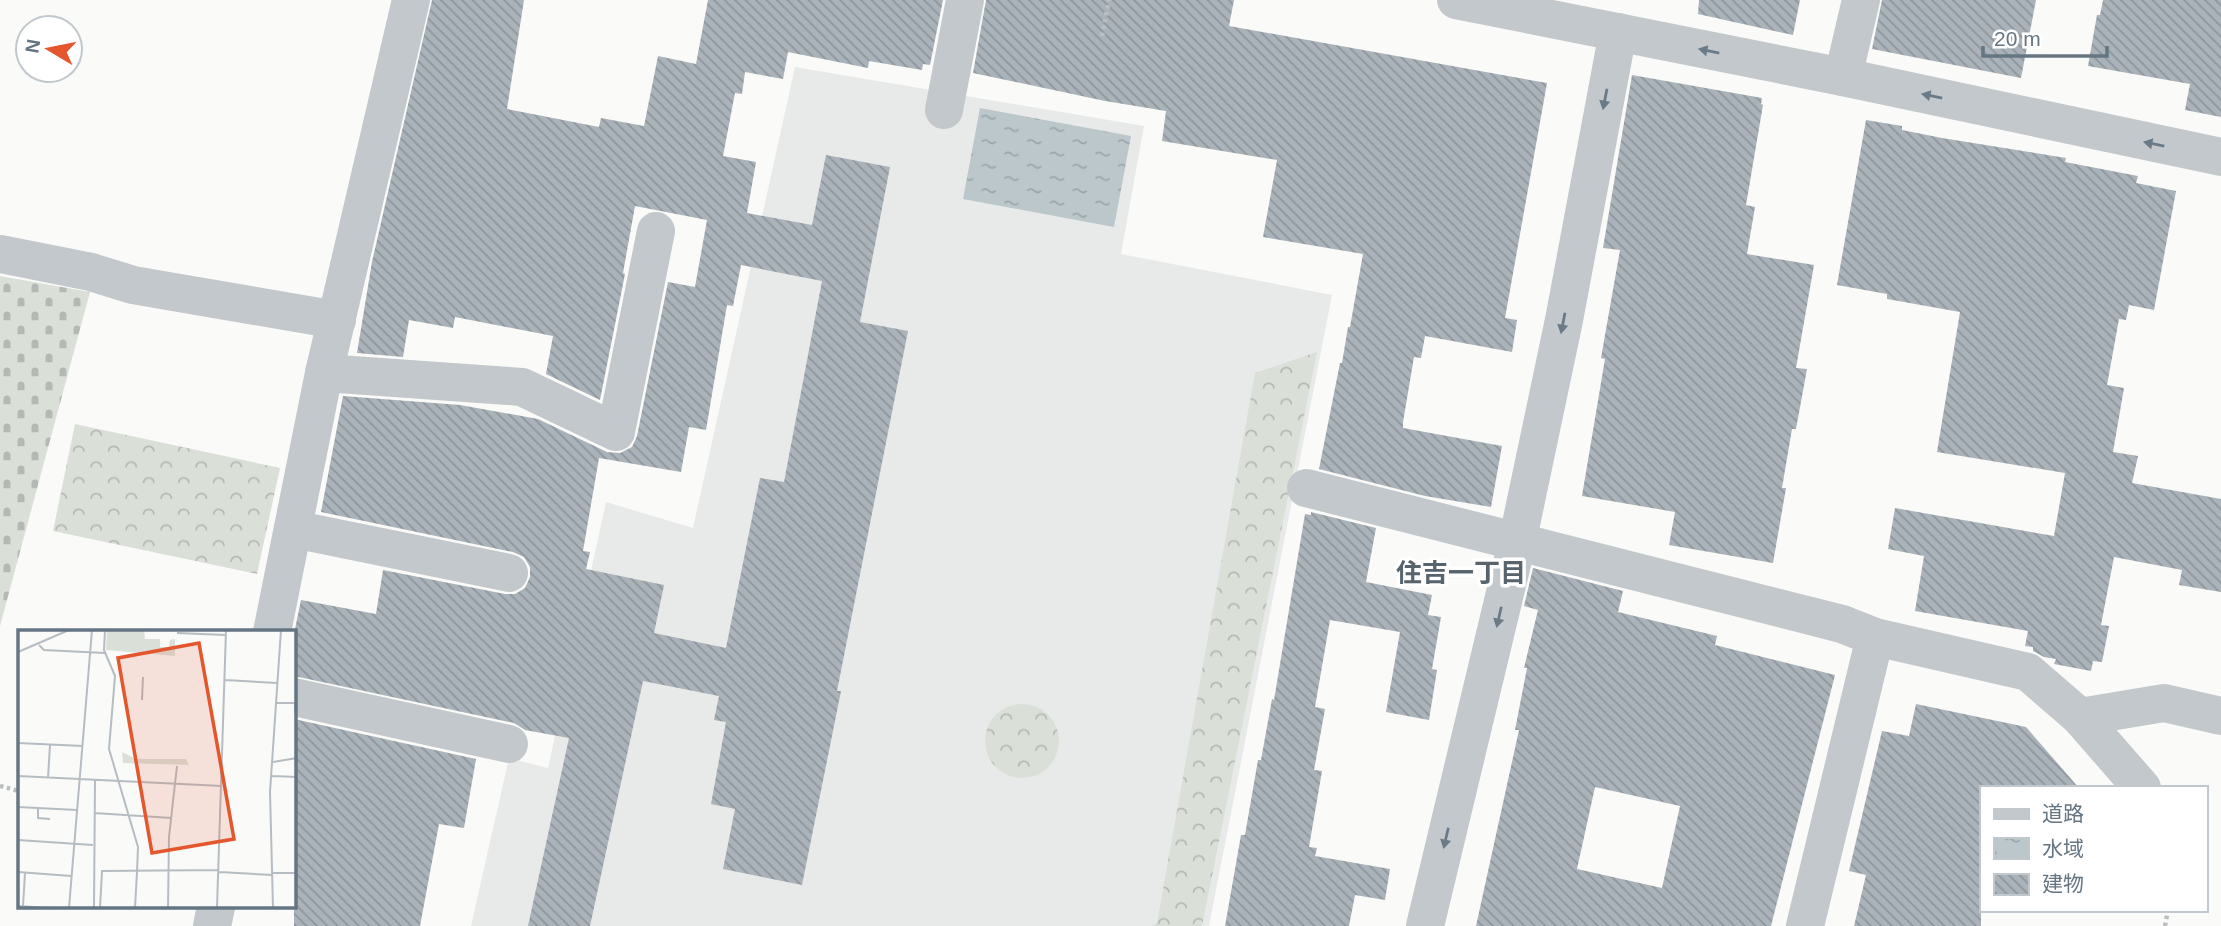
<svg xmlns="http://www.w3.org/2000/svg" width="2221" height="926" font-family="Helvetica,'Noto Sans JP',sans-serif">
	<defs>
		<pattern id="forest-crowns" width="20" height="18" patternUnits="userSpaceOnUse" patternTransform="scale(1.75)"><rect width="20" height="18" fill="#dadfd7"/><path d="M2 6a3 3 0 1 1 6 0M12 15a3 3 0 1 1 6 0" fill="none" stroke="#b4b9b4"/></pattern>
		<pattern id="cemetery-stones" width="16" height="16" patternUnits="userSpaceOnUse" patternTransform="scale(1.75)"><rect width="16" height="16" fill="#dadfd7"/><path d="M2 7V4a2 2 0 0 1 4 0v3zM10 15v-3a2 2 0 0 1 4 0v3z" fill="#b4b9b4"/></pattern>
		<pattern id="water-ripples" width="26" height="14" patternUnits="userSpaceOnUse" patternTransform="scale(1.75)"><rect width="26" height="14" fill="#bbc7cb"/><path d="M2 4q2-2 4 0t4 0M15 11q2-2 4 0t4 0" fill="none" stroke="#9ca6aa"/></pattern>
		<pattern id="building-back-hatch" width="6" height="6" patternUnits="userSpaceOnUse" patternTransform="scale(1.75)"><rect width="6" height="6" fill="#aab3b9"/><path d="M-1 5l2 2M0 0l6 6M5-1l2 2" fill="none" stroke="#8e969c"/></pattern>
	</defs>
	<rect width="100%" height="100%" fill="#fafaf8"/>
	<path fill="#e8e9e9" d="M 795,67 L 1144,126 L 1121,254 L 1332,295 L 1209,926 L 471,926 L 509,758 L 548,768 L 606,502 L 693,528 Z"/>
	<g fill="url(#forest-crowns)">
		<path d="M 1317,352 L 1202,926 L 1151,926 L 1157,923 L 1255,373 Z"/>
		<path d="M 75,424 L 280,468 L 257,574 L 53,531 Z"/>
		<circle cx="1022" cy="741" r="37"/>
	</g>
	<path fill="url(#cemetery-stones)" d="M 0,276 L 90,292 L 0,626 Z"/>
	<path fill="url(#water-ripples)" d="M 980,108 L 1131,136 L 1114,227 L 963,199 Z"/>
	<g fill="url(#building-back-hatch)" fill-rule="evenodd">
		<path d="M 432,0 L 524,0 L 507,109 L 599,127 L 601,118 L 644,126 L 658,56 L 696,64 L 708,0 L 943,0 L 930,65 L 923,64 L 922,70 L 869,61 L 868,68 L 788,52 L 783,79 L 745,72 L 742,94 L 735,93 L 723,156 L 756,162 L 747,213 L 812,225 L 826,155 L 890,167 L 860,322 L 908,331 L 837,691 L 841,691 L 802,885 L 723,869 L 735,809 L 711,804 L 726,722 L 714,720 L 719,696 L 643,681 L 590,926 L 528,926 L 569,738 L 525,730 L 514,723 L 294,676 L 294,634 L 301,600 L 376,614 L 383,570 L 505,594 L 515,594 L 525,588 L 530,577 L 530,567 L 524,557 L 513,552 L 321,512 L 343,396 L 460,405 L 538,419 L 607,452 L 620,453 L 632,447 L 637,436 L 668,282 L 695,287 L 707,220 L 635,206 L 623,273 L 625,274 L 600,400 L 546,374 L 553,336 L 455,317 L 453,328 L 409,320 L 403,357 L 357,353 L 372,262 ZM 741,265 L 822,281 L 784,482 L 760,478 L 726,648 L 654,633 L 664,585 L 586,569 L 590,552 L 583,551 L 599,458 L 681,472 L 689,427 L 706,430 L 727,305 L 733,306 Z"/>
		<path d="M 986,0 L 1234,0 L 1229,26 L 1547,83 L 1505,318 L 1517,320 L 1512,352 L 1425,336 L 1421,358 L 1414,357 L 1403,422 L 1403,428 L 1502,446 L 1491,507 L 1425,496 L 1319,469 L 1340,363 L 1342,363 L 1348,327 L 1350,327 L 1363,254 L 1263,237 L 1277,160 L 1162,141 L 1166,111 L 1105,101 L 973,73 Z"/>
		<path d="M 1699,0 L 1800,0 L 1793,35 L 1698,14 Z"/>
		<path d="M 1882,0 L 2036,0 L 2021,78 L 1872,49 Z"/>
		<path d="M 2103,0 L 2221,0 L 2221,117 L 2185,110 L 2190,84 L 2088,66 L 2097,15 L 2100,15 Z"/>
		<path d="M 1632,75 L 1762,98 L 1761,104 L 1763,105 L 1746,205 L 1755,207 L 1747,254 L 1814,265 L 1796,368 L 1807,369 L 1796,429 L 1792,429 L 1782,488 L 1786,488 L 1773,563 L 1669,545 L 1675,512 L 1582,496 L 1605,359 L 1601,358 L 1620,250 L 1603,248 Z"/>
		<path d="M 1866,120 L 1902,126 L 1902,130 L 1942,138 L 2066,158 L 2065,162 L 2138,176 L 2136,183 L 2176,191 L 2154,310 L 2129,305 L 2126,320 L 2119,319 L 2107,385 L 2124,388 L 2113,452 L 2138,456 L 2132,483 L 2221,499 L 2221,592 L 2179,585 L 2182,570 L 2114,557 L 2101,625 L 2109,626 L 2102,662 L 2093,661 L 2091,671 L 2054,664 L 2056,659 L 2044,657 L 2033,651 L 2033,647 L 2025,646 L 2028,631 L 1915,611 L 1924,556 L 1888,549 L 1895,508 L 2054,536 L 2065,473 L 1937,452 L 1960,312 L 1887,299 L 1887,294 L 1837,285 Z"/>
		<path d="M 1311,512 L 1376,528 L 1366,582 L 1432,595 L 1428,615 L 1441,617 L 1432,669 L 1437,670 L 1429,720 L 1386,712 L 1400,632 L 1330,620 L 1315,707 L 1325,709 L 1314,770 L 1322,771 L 1309,847 L 1317,848 L 1315,856 L 1390,869 L 1385,900 L 1355,895 L 1349,926 L 1225,926 L 1241,835 L 1245,835 L 1258,760 L 1261,760 L 1272,699 L 1274,700 L 1305,514 L 1311,515 Z"/>
		<path d="M 1533,568 L 1623,591 L 1618,612 L 1717,636 L 1715,645 L 1835,675 L 1771,926 L 1476,926 L 1519,730 L 1515,730 L 1527,668 L 1524,668 L 1538,610 L 1524,606 ZM 1595,787 L 1680,806 L 1662,888 L 1577,869 Z"/>
		<path d="M 1916,704 L 2026,727 L 2079,788 L 1981,788 L 1981,926 L 1854,926 L 1866,875 L 1849,871 L 1882,731 L 1909,736 Z"/>
		<path d="M 294,719 L 476,759 L 464,828 L 439,824 L 420,926 L 294,926 Z"/>
	</g>
	<g fill="none" stroke-linecap="round" stroke-linejoin="round">
		<g stroke="#bbbfc2" stroke-width="4.5" stroke-dasharray="3.5 3.5" stroke-linecap="butt">
			<path d="M 1102,36 L 1109,0"/>
			<path d="M 0,786 L 19,791"/>
			<path d="M 2165,926 L 2168,910"/>
		</g>
		<g stroke="#c3c8cc" stroke-width="38">
			<path d="M 1456,0 L 1843,77 L 2221,157"/>
			<path d="M 1843,77 L 1861,0"/>
			<path d="M 944,110 L 965,0"/>
			<path d="M 0,254 L 91,272 L 133,285 L 337,320"/>
			<path d="M 324,373 L 522,387 L 616,432 L 656,231"/>
			<path d="M 1306,488 L 1842,624 L 1875,637 L 2028,672 L 2080,717 L 2164,703 L 2221,716"/>
			<path d="M 293,529 L 509,573"/>
			<path d="M 272,632 L 324,373 L 411,0"/>
			<path d="M 294,697 L 509,744"/>
			<path d="M 2080,717 L 2142,788"/>
			<path d="M 212,926 L 216,907"/>
			<path d="M 1425,926 L 1517,543 L 1564,320 L 1618,32"/>
			<path d="M 1805,926 L 1875,637"/>
		</g>
	</g>
	<defs><path id="oneway-solid" d="M-6-.8H1V-3.2L6.5 0L1 3.2V.8H-6Z" transform="scale(1.75)"/></defs>
	<g fill="#6a7a87">
		<use href="#oneway-solid" transform="translate(1709 51) rotate(-169)"/>
		<use href="#oneway-solid" transform="translate(1932 96) rotate(-168)"/>
		<use href="#oneway-solid" transform="translate(1605 99) rotate(101)"/>
		<use href="#oneway-solid" transform="translate(2154 144) rotate(-169)"/>
		<use href="#oneway-solid" transform="translate(1563 323) rotate(101)"/>
		<use href="#oneway-solid" transform="translate(1499 617) rotate(103)"/>
		<use href="#oneway-solid" transform="translate(1446 838) rotate(103)"/>
	</g>
	<g text-anchor="middle" stroke-width="7" stroke-linejoin="round" paint-order="stroke">
		<g font-size="26" font-weight="bold" fill="#57646e" stroke="#fff">
			<text x="1461" y="582">住吉一丁目</text>
		</g>
	</g>
	<g transform="translate(18 630)">
		<rect width="278" height="278" fill="#fafaf8"/>
		<path d="M 104,122 L 118,129 L 168,129 L 171,135 L 105,133 Z" fill="#dadfd7"/>
		<path d="M 89,0 L 126,0 L 127,9 L 142,9 L 142,17 L 151,17 L 152,10 L 157,9 L 157,26 L 88,20 Z" fill="#dadfd7"/>
		<path fill="none" stroke="#b5bdc2" stroke-width="2" d="M 87,0 L 86,20 L 97,46 L 91,119 L 120,217 L 119,242M 159,3 L 208,5M 21,15 L 26,20 L 87,23M 0,22 L 51,0M 207,50 L 259,53M 124,70 L 125,47M 259,73 L 277,73 L 277,83M 0,113 L 65,116M 255,132 L 279,128M 0,146 L 204,156M 254,146 L 279,147M 30,148 L 32,115M 0,177 L 59,180M 20,178 L 20,188 L 32,189M 76,183 L 154,188M 0,210 L 75,215M 0,242 L 53,246M 201,242 L 254,245M 254,243 L 279,243M 0,276 L 33,278M 5,276 L 7,243M 51,278 L 74,0M 76,278 L 77,150M 82,278 L 84,241 L 201,240M 117,278 L 119,242M 150,278 L 151,207 L 159,136M 199,278 L 208,0M 255,278 L 252,162 L 263,0"/>
		<path fill="#e4572e" fill-opacity="0.15" stroke="#e4572e" stroke-width="3.5" d="M 181,13 L 216,209 L 134,223 L 100,28 Z"/>
		<rect width="278" height="278" fill="none" stroke="#657683" stroke-width="3.5"/>
	</g>
	<rect x="1980" y="786" width="228" height="126" fill="#ffffff" stroke="#c1c8cd" stroke-width="2"/>
	<rect x="1994" y="809" width="35" height="10" fill="#c3c8cc" stroke="#c1c8cd" stroke-width="2"/>
	<text x="2042" y="821" font-size="21" fill="#657683">道路</text>
	<rect x="1994" y="838" width="35" height="21" fill="url(#water-ripples)" stroke="#c1c8cd" stroke-width="2"/>
	<text x="2042" y="856" font-size="21" fill="#657683">水域</text>
	<rect x="1994" y="874" width="35" height="21" fill="url(#building-back-hatch)" stroke="#c1c8cd" stroke-width="2"/>
	<text x="2042" y="891" font-size="21" fill="#657683">建物</text>
	<g transform="translate(49 49) rotate(280)"><circle r="33" fill="#ffffff" stroke="#c1c8cd" stroke-width="2"/>
	<path d="M0-5L12 26L0 18L-12 26Z" fill="#e4572e"/>
	<text y="-10" font-size="19" font-weight="bold" text-anchor="middle" fill="#657683">N</text>
	</g>
	<path d="M1983 46v10h124v-10" fill="none" stroke="#657683" stroke-width="3.5"/>
	<text x="1994" y="46" font-size="21" fill="#657683" stroke="#ffffff" stroke-width="5" paint-order="stroke">20 m</text>
</svg>
